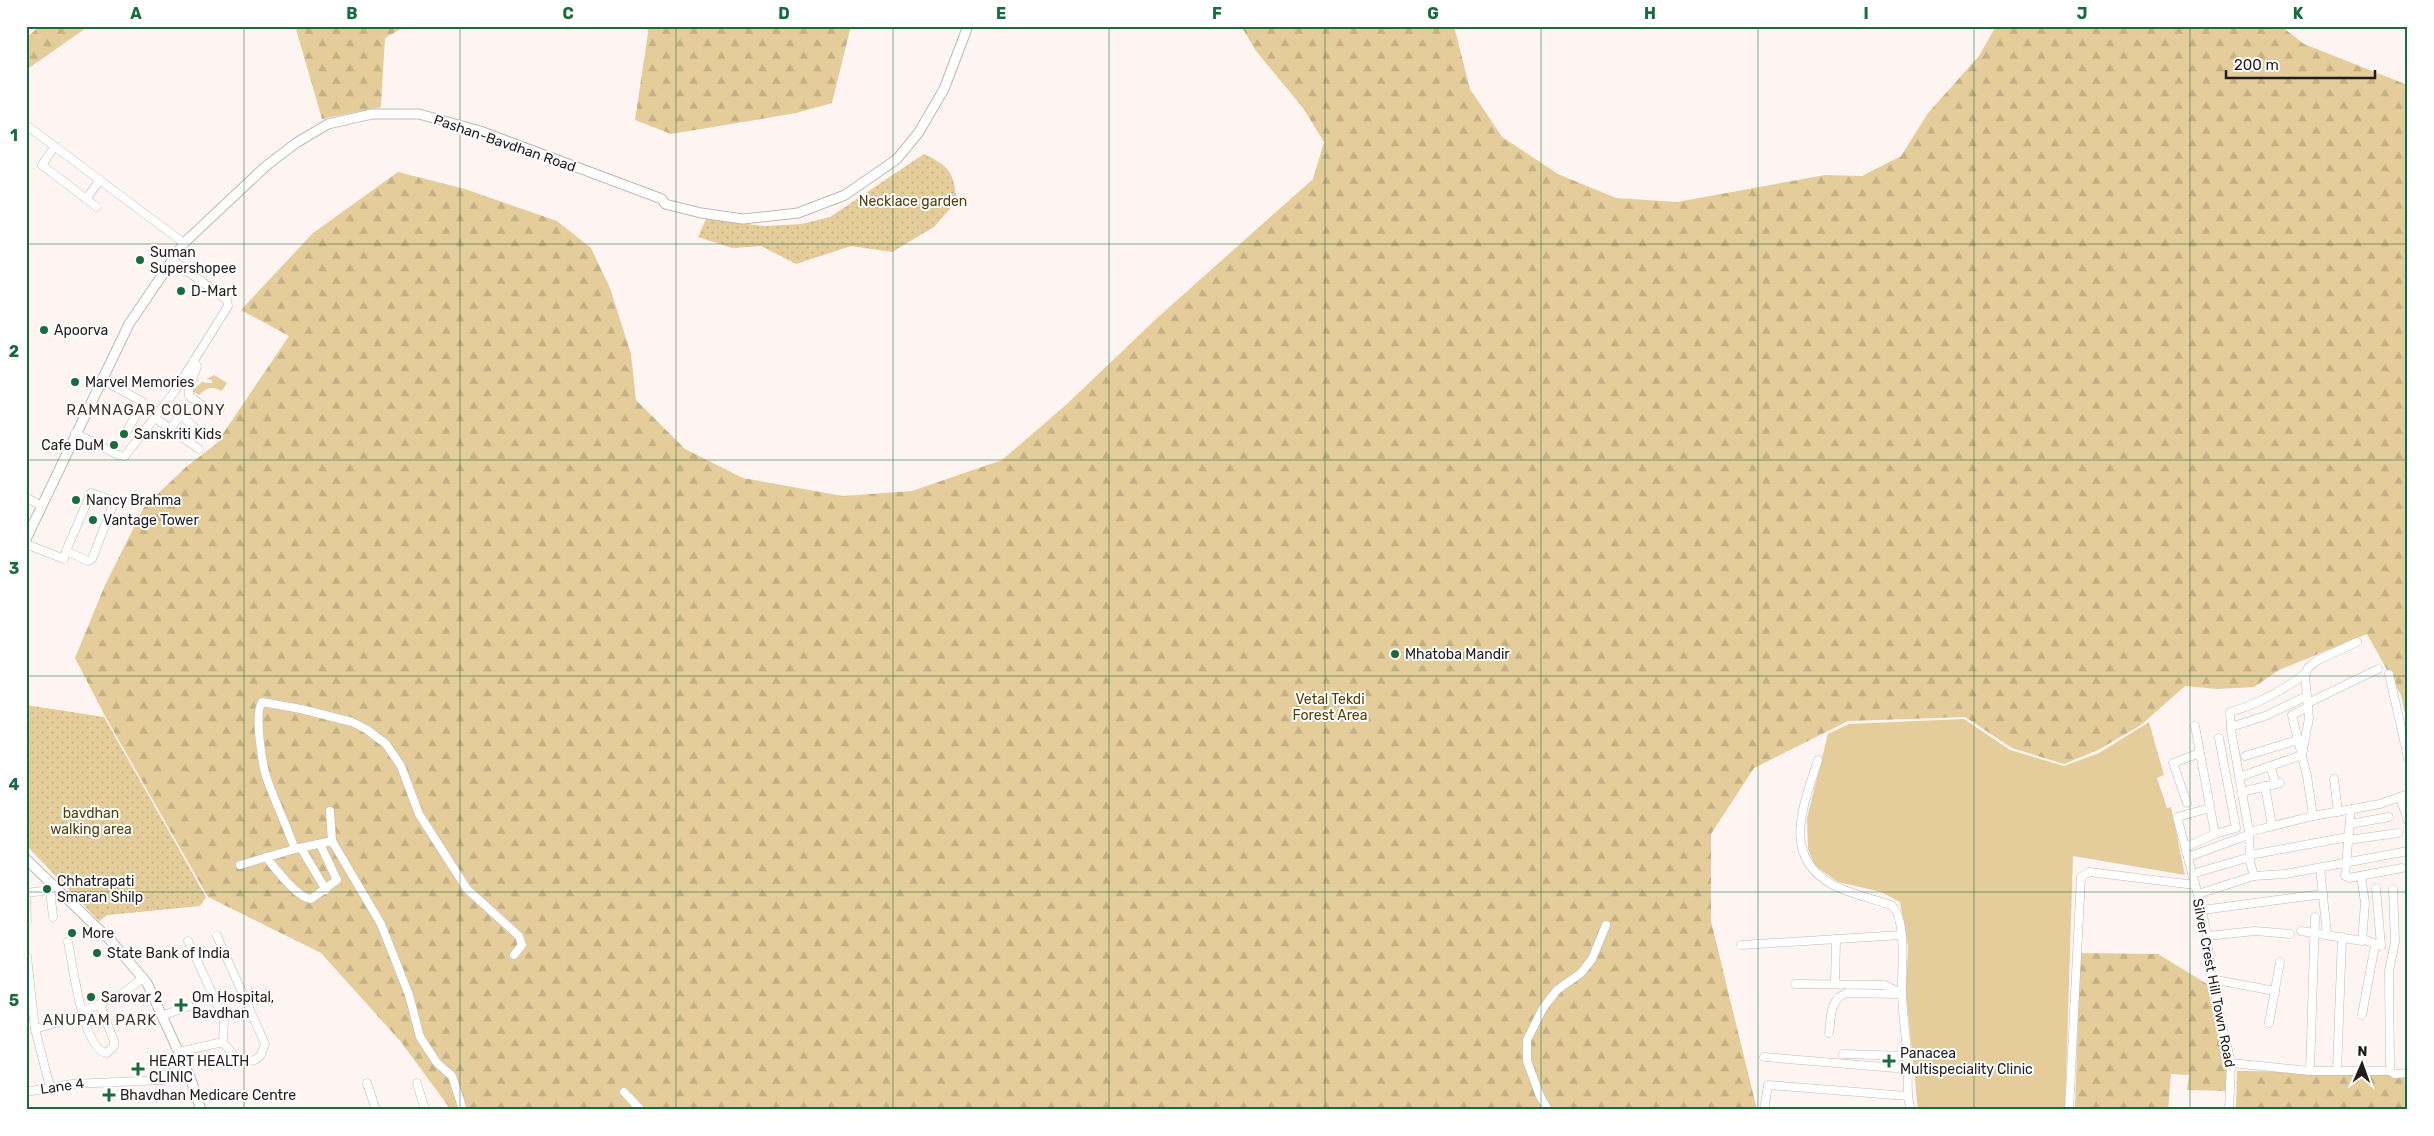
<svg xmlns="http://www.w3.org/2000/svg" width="2434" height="1136" font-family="Rubik,sans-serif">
	<defs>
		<pattern id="forest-firs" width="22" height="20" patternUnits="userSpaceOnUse" patternTransform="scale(1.25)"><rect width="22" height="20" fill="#e4cd9a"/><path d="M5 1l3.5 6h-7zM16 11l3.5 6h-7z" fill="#c3b084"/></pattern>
		<pattern id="park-dots" width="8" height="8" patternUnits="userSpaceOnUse" patternTransform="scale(1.25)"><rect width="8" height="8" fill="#e4cd9a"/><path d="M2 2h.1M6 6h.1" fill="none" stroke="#c3b084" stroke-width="1.8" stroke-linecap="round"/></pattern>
	</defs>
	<rect width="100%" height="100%" fill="#fef5f2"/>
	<g fill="#e4cd9a">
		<path d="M 214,375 L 227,383 L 222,391 C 212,386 207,387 199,395 L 192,391 L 203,381 L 204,383 L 212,383 L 212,380 L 206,379 Z"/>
		<path d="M 1964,719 L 2010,750 L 2064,766 L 2099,753 L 2149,722 L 2164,775 L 2157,778 L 2167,808 L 2171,807 L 2185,875 L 2073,856 L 2065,1110 L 1918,1110 L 1906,993 L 1908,946 L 1900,902 L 1881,892 L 1838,882 L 1815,866 L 1808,849 L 1807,818 L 1828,734 L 1849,724 Z"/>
	</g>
	<g fill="url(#forest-firs)">
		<path d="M 40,26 L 89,26 L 26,70 L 26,38 Z"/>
		<path d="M 295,26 L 406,26 L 385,38 L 381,107 L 322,119 Z"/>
		<path d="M 647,26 L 851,26 L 832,103 L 796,113 L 671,134 L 635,120 L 648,33 Z"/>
		<path d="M 1241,26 L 1454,26 L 1470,89 L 1502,137 L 1558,174 L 1616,198 L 1677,202 L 1825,175 L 1862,176 L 1901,156 L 1928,113 L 1979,56 L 1996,26 L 2281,26 L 2304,44 L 2405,84 L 2408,83 L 2408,728 L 2401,695 L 2367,634 L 2279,670 L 2254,687 L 2217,689 L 2185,686 L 2141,725 L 2098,750 L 2064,764 L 2012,748 L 1965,717 L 1848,721 L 1754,768 L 1711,834 L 1711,921 L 1757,1110 L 451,1110 L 401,1042 L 321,953 L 208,897 L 105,716 L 75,658 L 105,585 L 144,507 L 186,467 L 216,444 L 289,336 L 241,310 L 313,233 L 398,172 L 465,189 L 557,221 L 591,248 L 610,288 L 631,354 L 636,400 L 685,449 L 743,478 L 843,496 L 912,491 L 1002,460 L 1067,404 L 1157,318 L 1313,179 L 1324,142 L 1303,108 L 1256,51 Z"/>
		<path d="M 2080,953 L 2158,954 L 2207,984 L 2226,1069 L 2226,1091 L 2187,1090 L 2189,1075 L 2171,1074 L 2168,1110 L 2075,1110 Z"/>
		<path d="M 2237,1071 L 2408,1073 L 2408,1110 L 2236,1110 Z"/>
	</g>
	<g fill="url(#park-dots)">
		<path d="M 924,154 C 951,167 953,172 957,201 L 934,227 L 892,252 L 851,246 L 796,264 L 761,246 L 732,248 L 698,237 L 706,219 L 765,226 L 802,224 L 830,217 Z"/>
		<path d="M 26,705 L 104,717 L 206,897 L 200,906 L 108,915 L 99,921 L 26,845 Z"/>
	</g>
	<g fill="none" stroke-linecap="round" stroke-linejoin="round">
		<defs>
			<g id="minor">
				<path d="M 26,125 L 184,243"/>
				<path d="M 55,146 L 42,165 L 97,207"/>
				<path d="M 86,199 L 100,180"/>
				<path d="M 193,361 L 197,366 L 189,389 L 189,396 L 210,411 L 220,409"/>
				<path d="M 101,379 L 143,402 L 127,431"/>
				<path d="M 155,418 L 199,449"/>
				<path d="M 170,429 L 181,415 L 196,429 L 188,441"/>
				<path d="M 75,433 L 118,455 L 125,456 L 175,391 L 228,306 L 227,300 L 172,260"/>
				<path d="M 91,493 L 111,500 L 113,505 L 92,559 L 88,561 L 66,551 Z"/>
				<path d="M 29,499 L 42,506"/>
				<path d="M 26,544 L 64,559 L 66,551"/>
				<path d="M 2389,674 L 2408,758"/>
				<path d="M 2308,703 L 2378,669"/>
				<path d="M 2195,726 L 2215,834"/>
				<path d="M 2231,727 L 2265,716 L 2307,696"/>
				<path d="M 2298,740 L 2292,715 L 2308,707"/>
				<path d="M 2245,756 L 2298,740 L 2307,776 L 2313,816"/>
				<path d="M 1818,760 C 1804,805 1780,856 1833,885 C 1851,894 1873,899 1891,905 C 1908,918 1901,974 1902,995 C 1903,1019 1907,1043 1908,1068 C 1908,1082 1906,1096 1911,1110"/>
				<path d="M 2270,766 L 2276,784"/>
				<path d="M 2239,777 L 2302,755 L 2309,718 L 2305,676 L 2308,668 L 2316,661 L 2357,642"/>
				<path d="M 2334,779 L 2338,812"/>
				<path d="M 2265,786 L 2272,826"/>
				<path d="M 2241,792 L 2280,783"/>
				<path d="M 2400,797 L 2408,821"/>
				<path d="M 2187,803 L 2173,763 L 2200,753"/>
				<path d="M 2210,808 L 2177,817 L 2202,910 L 2207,936 L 2210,974 L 2231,1063 L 2229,1110"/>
				<path d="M 2351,809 L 2345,876 L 2349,878 L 2402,868"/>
				<path d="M 330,811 L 332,841 L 381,924 L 409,995 L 420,1037 L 437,1063 L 452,1076 L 463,1110"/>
				<path d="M 2350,824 L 2389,817"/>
				<path d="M 2249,832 L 2313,816 L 2380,804 L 2408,794"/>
				<path d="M 2348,840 L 2398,833"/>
				<path d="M 332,841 L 295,849 C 286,824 274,800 266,776 C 262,762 254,713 262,702 L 301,709 L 352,722 L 366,729 L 386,744 L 401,766 L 419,814 L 467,889 L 519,936 L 522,945 L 514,955"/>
				<path d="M 2186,847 L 2215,834 L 2236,828 L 2219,738"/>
				<path d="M 301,848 L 326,890"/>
				<path d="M 2250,855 L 2348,837"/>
				<path d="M 266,857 C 275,868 297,898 311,899 L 337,880 L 320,844"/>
				<path d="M 2188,857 L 2248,835"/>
				<path d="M 240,865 L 295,849"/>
				<path d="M 2320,868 L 2327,934"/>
				<path d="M 2192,874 L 2250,857"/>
				<path d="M 2254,876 L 2250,862 L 2249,832 L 2231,730 L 2230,712 C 2259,704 2282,691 2306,673"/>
				<path d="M 50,890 L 53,917"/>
				<path d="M 26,893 L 58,889"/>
				<path d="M 2198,894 L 2254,876 L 2285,874 L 2408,851"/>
				<path d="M 26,899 L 27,922"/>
				<path d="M 2202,910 L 2323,894"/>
				<path d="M 2301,931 L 2362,941 L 2365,903 L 2361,876"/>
				<path d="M 2207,936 L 2255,931 L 2290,934"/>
				<path d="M 2363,939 L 2381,946 L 2376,888"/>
				<path d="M 188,941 L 224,1019 L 223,1042 C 232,1054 239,1064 255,1060 L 261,1055 L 265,1044 L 217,936"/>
				<path d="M 68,942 C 73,963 82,1050 107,1053 L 114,1046 L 114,1041 L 100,1005"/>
				<path d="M 1741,945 L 1901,935"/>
				<path d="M 27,957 L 35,1029 L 50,1087"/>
				<path d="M 2211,979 L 2275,991"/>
				<path d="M 1795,984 L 1885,985 L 1902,994"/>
				<path d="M 1835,984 L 1836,939"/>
				<path d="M 82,1012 L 122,994 L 143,978"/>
				<path d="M 2362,1015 L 2375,945"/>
				<path d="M 162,1016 L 189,1006"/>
				<path d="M 2269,1023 L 2280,962"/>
				<path d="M 35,1029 L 84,1015"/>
				<path d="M 1829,1033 C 1831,1017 1830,998 1847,993 L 1900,994"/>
				<path d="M 178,1052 L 223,1042"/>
				<path d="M 1843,1054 L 1907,1056"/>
				<path d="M 1764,1057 L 1908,1069"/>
				<path d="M 2231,1063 L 2310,1071 L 2390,1071 L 2395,1074 L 2408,1073"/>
				<path d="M 2310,1071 L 2315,917"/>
				<path d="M 2337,1071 L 2342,937"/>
				<path d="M 2390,1071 L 2389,971 L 2395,942 L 2393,889"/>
				<path d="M 158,1079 L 162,1075 L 179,1071 L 183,1062"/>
				<path d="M 367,1083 L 376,1110"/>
				<path d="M 417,1083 L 425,1110"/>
				<path d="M 26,1092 L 72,1084 L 163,1080 L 189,1074"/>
				<path d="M 624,1092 L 641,1110"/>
				<path d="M 1548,1110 L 1540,1096 L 1527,1061 L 1527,1040 L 1543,1008 L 1557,990 L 1581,973 L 1592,959 L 1606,925"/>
				<path d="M 1766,1110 L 1765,1104 L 1768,1085 L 1907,1096"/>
				<path d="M 2069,1110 L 2081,877 L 2089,872 L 2195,885"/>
			</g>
			<g id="major">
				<path d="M 26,539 L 129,324 L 184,243 L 266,166 L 296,143 L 328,124 L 372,114 L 419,114 L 480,131 L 662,199 L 665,204 L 701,213 L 743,219 L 798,213 L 845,195 L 897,159 L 919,132 L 944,89 L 968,26"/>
				<path d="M 26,859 L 112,942 L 147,983 L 190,1077 L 201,1110"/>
			</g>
		</defs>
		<use href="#minor" stroke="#c0b8b5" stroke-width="9"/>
		<use href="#major" stroke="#c0b8b5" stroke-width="11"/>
		<use href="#minor" stroke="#fff" stroke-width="8"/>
		<use href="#major" stroke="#fff" stroke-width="9"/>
	</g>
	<path fill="none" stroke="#196b3d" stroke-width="1" stroke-opacity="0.55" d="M 244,26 L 244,1110M 460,26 L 460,1110M 676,26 L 676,1110M 893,26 L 893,1110M 1109,26 L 1109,1110M 1325,26 L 1325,1110M 1541,26 L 1541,1110M 1758,26 L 1758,1110M 1974,26 L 1974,1110M 2190,26 L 2190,1110M 26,244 L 2408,244M 26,460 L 2408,460M 26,676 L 2408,676M 26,892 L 2408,892"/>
	<g fill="#196b3d" stroke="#fff" stroke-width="2">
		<circle cx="140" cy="260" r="5"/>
		<circle cx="181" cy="291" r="5"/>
		<circle cx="44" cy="330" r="5"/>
		<circle cx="75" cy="382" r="5"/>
		<circle cx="124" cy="434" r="5"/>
		<circle cx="114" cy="445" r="5"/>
		<circle cx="76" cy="500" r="5"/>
		<circle cx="93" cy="520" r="5"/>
		<circle cx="1395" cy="654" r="5"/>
		<circle cx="47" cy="889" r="5"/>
		<circle cx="72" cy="933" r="5"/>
		<circle cx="97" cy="953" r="5"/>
		<circle cx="91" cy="997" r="5"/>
		<path d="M178.5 997.5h5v5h5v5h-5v5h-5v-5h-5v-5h5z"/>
		<path d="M1886.5 1053.5h5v5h5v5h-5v5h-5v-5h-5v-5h5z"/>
		<path d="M135.5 1061.5h5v5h5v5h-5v5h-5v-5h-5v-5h5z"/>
		<path d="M106.5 1087.5h5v5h5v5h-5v5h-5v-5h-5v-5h5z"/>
	</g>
	<g text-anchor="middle" stroke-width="4" stroke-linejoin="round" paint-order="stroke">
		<g font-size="14" fill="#211e1d" stroke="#fff">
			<text transform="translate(505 143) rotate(19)" y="5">Pashan-Bavdhan Road</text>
			<text transform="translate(2214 983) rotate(79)" y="5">Silver Crest Hill Town Road</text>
			<text transform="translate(62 1086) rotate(-8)" y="5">Lane 4</text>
		</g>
		<g font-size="14" fill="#554008" stroke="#fff">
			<text x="913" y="206">Necklace garden</text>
			<text x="1330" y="704">Vetal Tekdi<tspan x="1330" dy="16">Forest Area</tspan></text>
			<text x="91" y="818">bavdhan<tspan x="91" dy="16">walking area</tspan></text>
		</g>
		<g font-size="14" fill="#211e1d" stroke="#fff" text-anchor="start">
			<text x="150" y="257">Suman<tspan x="150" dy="16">Supershopee</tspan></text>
			<text x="191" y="296">D-Mart</text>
			<text x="54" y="335">Apoorva</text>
			<text x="85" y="387">Marvel Memories</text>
			<text x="134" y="439">Sanskriti Kids</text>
			<text x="104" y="450" text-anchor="end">Cafe DuM</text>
			<text x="86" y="505">Nancy Brahma</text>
			<text x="103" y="525">Vantage Tower</text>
			<text x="1405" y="659">Mhatoba Mandir</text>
			<text x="57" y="886">Chhatrapati<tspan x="57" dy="16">Smaran Shilp</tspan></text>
			<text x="82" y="938">More</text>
			<text x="107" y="958">State Bank of India</text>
			<text x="101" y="1002">Sarovar 2</text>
			<text x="192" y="1002">Om Hospital,<tspan x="192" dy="16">Bavdhan</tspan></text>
			<text x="1900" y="1058">Panacea<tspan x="1900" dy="16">Multispeciality Clinic</tspan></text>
			<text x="149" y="1066">HEART HEALTH<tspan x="149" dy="16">CLINIC</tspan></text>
			<text x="120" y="1100">Bhavdhan Medicare Centre</text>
		</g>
		<g font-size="15" letter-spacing="1" fill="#3c3533" stroke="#fff">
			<text x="146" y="415">RAMNAGAR COLONY</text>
			<text x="100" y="1025">ANUPAM PARK</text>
		</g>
	</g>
	<rect width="2434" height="1136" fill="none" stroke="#ffffff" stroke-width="55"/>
	<g transform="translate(2362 1064) rotate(2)" stroke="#ffffff" stroke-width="4" paint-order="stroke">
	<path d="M0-4L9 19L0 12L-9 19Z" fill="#211e1d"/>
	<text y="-8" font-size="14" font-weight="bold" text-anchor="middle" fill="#211e1d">N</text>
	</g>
	<path d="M2226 70v8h149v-8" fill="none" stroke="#211e1d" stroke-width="2.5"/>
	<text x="2234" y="70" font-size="15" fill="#211e1d" stroke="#ffffff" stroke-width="4" paint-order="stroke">200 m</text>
	<rect x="28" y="28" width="2378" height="1080" fill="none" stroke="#196b3d" stroke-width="2"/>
	<g font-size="16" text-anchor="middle" font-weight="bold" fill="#196b3d">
		<text x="136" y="19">A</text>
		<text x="352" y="19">B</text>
		<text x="568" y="19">C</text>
		<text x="784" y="19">D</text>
		<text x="1001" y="19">E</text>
		<text x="1217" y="19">F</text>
		<text x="1433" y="19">G</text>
		<text x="1650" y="19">H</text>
		<text x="1866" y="19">I</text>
		<text x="2082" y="19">J</text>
		<text x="2298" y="19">K</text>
		<text x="14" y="141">1</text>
		<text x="14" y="357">2</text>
		<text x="14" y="574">3</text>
		<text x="14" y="790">4</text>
		<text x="14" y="1006">5</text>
	</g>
</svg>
